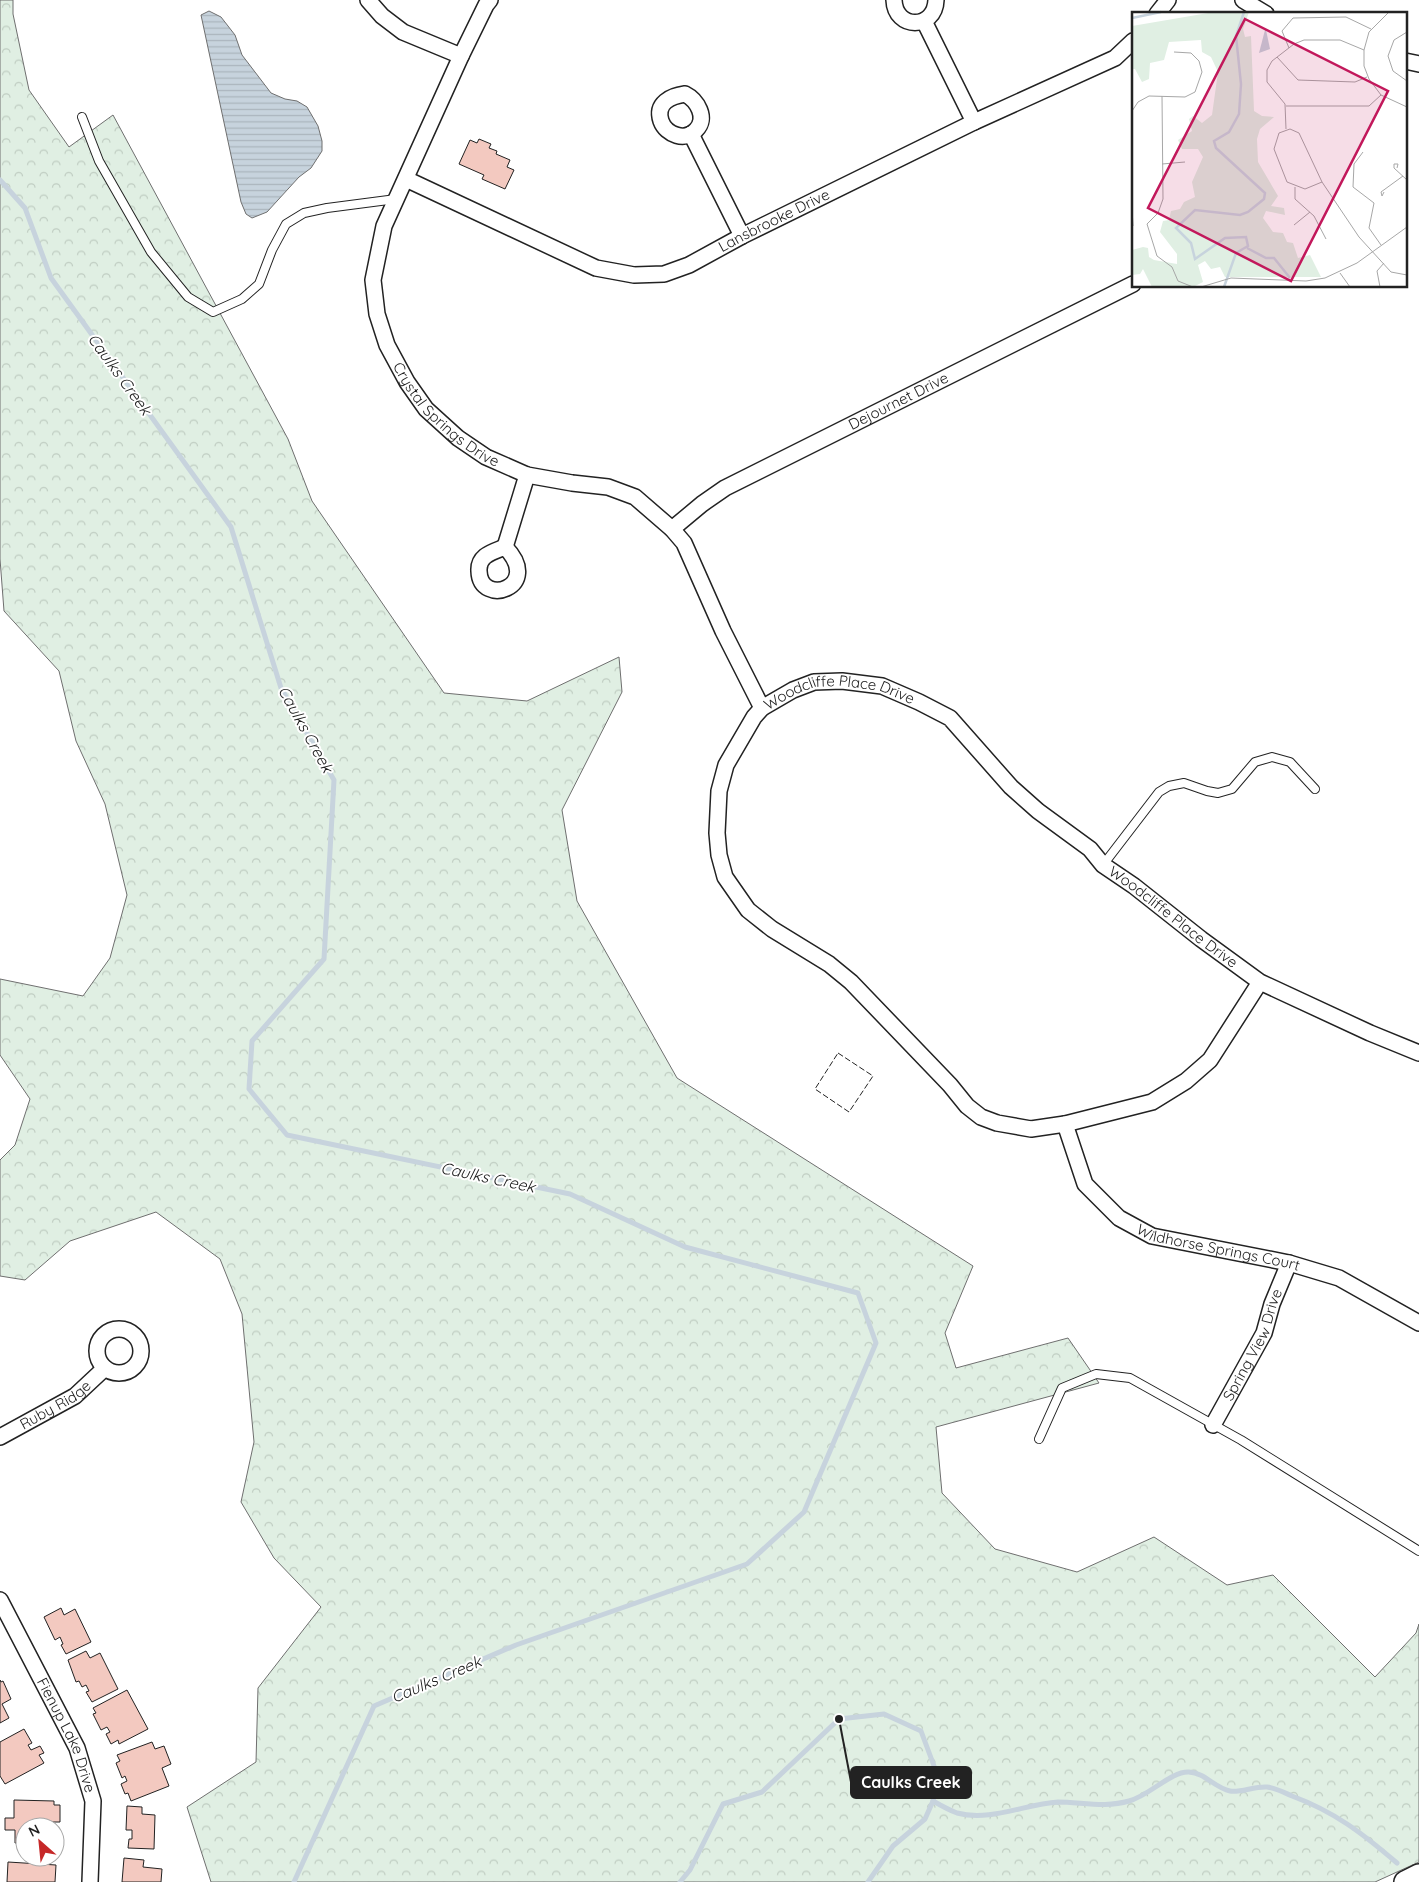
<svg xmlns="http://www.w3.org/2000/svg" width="1419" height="1882" font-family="Quicksand,sans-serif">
	<defs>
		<pattern id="forest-crowns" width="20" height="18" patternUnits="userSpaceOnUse" patternTransform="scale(1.25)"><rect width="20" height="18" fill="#e0efe3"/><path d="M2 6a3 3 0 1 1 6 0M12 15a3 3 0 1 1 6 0" fill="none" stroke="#c0cdc2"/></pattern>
		<pattern id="water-rules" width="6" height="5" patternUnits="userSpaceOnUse" patternTransform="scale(1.25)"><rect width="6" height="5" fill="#c7d3dd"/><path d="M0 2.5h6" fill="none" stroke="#abb5bd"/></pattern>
	</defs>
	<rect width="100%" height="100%" fill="#fff"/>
	<path fill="url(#forest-crowns)" stroke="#6f6f6f" d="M 0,0 L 13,0 L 13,14 L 29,90 L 69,147 L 113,115 L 288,439 L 312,501 L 444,693 L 527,701 L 619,657 L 622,692 L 562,810 L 577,901 L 677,1078 L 973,1266 L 945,1333 L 956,1368 L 1068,1338 L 1099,1383 L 936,1427 L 942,1493 L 995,1549 L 1077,1572 L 1154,1537 L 1227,1585 L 1273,1575 L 1375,1677 L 1416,1633 L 1419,1624 L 1419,1862 L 1375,1882 L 211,1882 L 187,1807 L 256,1762 L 258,1688 L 321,1607 L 274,1558 L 241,1502 L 254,1442 L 242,1314 L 220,1259 L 156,1212 L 70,1241 L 25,1280 L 0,1276 L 0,1160 L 15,1145 L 30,1099 L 0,1055 L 0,979 L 83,996 L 110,958 L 127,895 L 105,804 L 76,741 L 59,671 L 4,611 L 0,559 Z"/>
	<path fill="url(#water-rules)" stroke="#6f6f6f" d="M 209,11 L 221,17 L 235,35 L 242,55 L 271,93 L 285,99 L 297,101 L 307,107 L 318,126 L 322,141 L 322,151 L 311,168 L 299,177 L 267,212 L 252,218 L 246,214 L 241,202 L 201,15 Z"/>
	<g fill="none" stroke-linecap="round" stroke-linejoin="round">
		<g stroke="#c7d3dd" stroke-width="5">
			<path d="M 0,180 L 25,208 L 51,278 L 231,527 L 281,688 L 334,780 L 324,959 L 252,1041 L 249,1089 L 287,1135 L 570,1194 L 685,1247 L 858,1293 L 876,1343 L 804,1512 L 747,1564 L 516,1645 L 374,1706 L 294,1882"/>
			<path d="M 933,1801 C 940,1805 949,1810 957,1813 C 990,1822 1025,1804 1058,1802 C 1081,1802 1106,1808 1129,1801 C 1149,1796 1171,1771 1189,1772 C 1205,1773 1215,1788 1230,1791 C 1240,1793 1255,1786 1267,1787 C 1276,1788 1285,1793 1292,1796 C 1335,1812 1362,1833 1397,1863"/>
			<path d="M 680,1882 L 690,1870 L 723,1804 L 762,1792 L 839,1719 L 884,1714 L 921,1731 L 937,1774 L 933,1801 L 925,1819 L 893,1846 L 868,1882"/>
		</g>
	</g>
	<g fill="#f3c9c0" stroke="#222">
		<path d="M 479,139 L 491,144 L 489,148 L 497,151 L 496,154 L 510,160 L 507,167 L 514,170 L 505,189 L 482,179 L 484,175 L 459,164 L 470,140 L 477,143 Z"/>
		<path d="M 61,1608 L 64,1615 L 75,1609 L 91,1642 L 66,1654 L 61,1645 L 63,1644 L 60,1637 L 55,1640 L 44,1617 Z"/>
		<path d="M 86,1651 L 90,1658 L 100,1653 L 118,1689 L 92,1702 L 86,1692 L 89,1691 L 86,1685 L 82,1687 L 79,1681 L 76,1682 L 68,1660 Z"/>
		<path d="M 0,1680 L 1,1682 L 3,1681 L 11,1699 L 2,1704 L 9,1718 L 0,1723 Z"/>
		<path d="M 127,1690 L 148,1729 L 119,1744 L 118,1740 L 111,1744 L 106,1734 L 110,1732 L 107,1727 L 101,1730 L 93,1714 L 96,1713 L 93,1708 Z"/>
		<path d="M 24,1729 L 32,1743 L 28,1745 L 31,1750 L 40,1746 L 44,1753 L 39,1755 L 44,1763 L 5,1784 L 0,1776 L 0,1742 Z"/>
		<path d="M 152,1742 L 155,1749 L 164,1746 L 171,1764 L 162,1768 L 169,1786 L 131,1801 L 128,1793 L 125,1794 L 121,1784 L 127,1781 L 125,1776 L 122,1778 L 116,1763 L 120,1761 L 117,1755 Z"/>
		<path d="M 14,1800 L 54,1801 L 54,1805 L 60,1805 L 60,1822 L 50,1822 L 50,1827 L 25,1827 L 25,1843 L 15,1843 L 15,1830 L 5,1830 L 5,1818 L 14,1818 Z"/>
		<path d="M 127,1806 L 142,1807 L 142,1814 L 155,1815 L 154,1849 L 128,1848 L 129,1839 L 132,1839 L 132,1830 L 126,1830 Z"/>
		<path d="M 124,1858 L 144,1860 L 143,1867 L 162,1869 L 161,1882 L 122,1882 Z"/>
		<path d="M 8,1862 L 56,1865 L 55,1882 L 7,1882 Z"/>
	</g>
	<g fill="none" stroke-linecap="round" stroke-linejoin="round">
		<defs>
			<g id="lane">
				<path d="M 82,117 L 99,161 L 151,252 L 188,297 L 213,312 L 242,299 L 259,284 L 272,250 L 286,224 L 304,213 L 327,208 L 396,199"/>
				<path d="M 1103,865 L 1159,792 L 1169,786 L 1184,783 L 1207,791 L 1218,793 L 1232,789 L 1255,762 L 1272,757 L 1290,762 L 1315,789"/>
				<path d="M 1039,1439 L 1062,1388 L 1096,1374 L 1130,1378 L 1241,1440 L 1419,1551"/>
			</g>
			<g id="street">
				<path d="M 368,0 L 382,16 L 403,32 L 461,56"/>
				<path id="s1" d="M 490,0 L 486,5 L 461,56 L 384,226 L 373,280 L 377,314 L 387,345 L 407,382 L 426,409 L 458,438 L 486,457 L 527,475 L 572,483 L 608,487 L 635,497 L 672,529 L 684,543 L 723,631 L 762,708"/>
				<path d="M 894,0 C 895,30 935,30 936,0"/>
				<path d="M 1243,0 L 1266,14"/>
				<path d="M 1157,14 L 1168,0"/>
				<path d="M 924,21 L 974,122"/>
				<path d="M 1405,61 L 1419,64"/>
				<path d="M 685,94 C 697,100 708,118 696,130 C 686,142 666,135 661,121 C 655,103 671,96 685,94 Z"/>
				<path d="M 691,134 L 742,236"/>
				<path id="s2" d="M 406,179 L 596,268 L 634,275 L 664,274 L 689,265 L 742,236 L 974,122 L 1115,58 L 1133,41"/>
				<path id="s3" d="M 672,529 L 702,504 L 725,488 L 1133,284"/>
				<path d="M 505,547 C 544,587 480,608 479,571 C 478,555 493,552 505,547 Z"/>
				<path d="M 505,547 L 527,475"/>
				<path id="s4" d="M 1260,982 L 1210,1060 L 1186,1081 L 1152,1102 L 1065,1124 L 1031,1129 L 997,1123 L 981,1117 L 967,1106 L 950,1085 L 851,982 L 829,964 L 772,929 L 748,910 L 725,877 L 719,855 L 717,833 L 719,791 L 726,765 L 754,717 L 762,708 L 793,690 L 814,682 L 842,681 L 882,686 L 919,702 L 950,718 L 1011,787 L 1038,811 L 1090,849 L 1103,865 L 1134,886 L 1201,939 L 1260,982 L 1370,1033 L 1419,1053"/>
				<path id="s5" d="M 1065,1124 L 1085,1184 L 1119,1218 L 1152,1236 L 1289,1263 L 1339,1278 L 1419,1323"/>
				<circle cx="119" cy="1351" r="22"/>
				<path id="s6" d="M 1213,1425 L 1264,1333 L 1272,1304 L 1289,1263"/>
				<path id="s7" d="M 0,1437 L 75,1396 L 105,1368"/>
				<path id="s8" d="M 0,1600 L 77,1748 L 93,1801 L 90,1882"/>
			</g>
			<path id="secondary" d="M 1405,1882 L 1419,1875"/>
		</defs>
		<use href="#lane" stroke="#222" stroke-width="10"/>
		<use href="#street" stroke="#222" stroke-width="18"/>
		<use href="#secondary" stroke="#222" stroke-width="24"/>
		<use href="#lane" stroke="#fff" stroke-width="8"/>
		<use href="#street" stroke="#fff" stroke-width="15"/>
		<use href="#secondary" stroke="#fff" stroke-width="21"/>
		<path stroke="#222" stroke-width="1" stroke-dasharray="6 2.5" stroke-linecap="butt" d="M 838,1053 L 873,1076 L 849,1112 L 815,1089 Z"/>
	</g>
	<g text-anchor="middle" stroke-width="4" stroke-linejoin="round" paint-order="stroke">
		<g font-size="15" fill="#222" stroke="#fff">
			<text dy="5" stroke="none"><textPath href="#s2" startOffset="401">Lansbrooke Drive</textPath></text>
			<text dy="5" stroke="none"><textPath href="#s3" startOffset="261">Dejournet Drive</textPath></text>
			<text dy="5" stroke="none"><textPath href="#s1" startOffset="465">Crystal Springs Drive</textPath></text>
			<text dy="5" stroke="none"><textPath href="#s4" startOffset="958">Woodcliffe Place Drive</textPath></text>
			<text dy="5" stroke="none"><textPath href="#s4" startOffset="1378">Woodcliffe Place Drive</textPath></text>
			<text dy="5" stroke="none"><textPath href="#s5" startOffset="216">Wildhorse Springs Court</textPath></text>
			<text dy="5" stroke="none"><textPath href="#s6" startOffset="90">Spring View Drive</textPath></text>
			<text dy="5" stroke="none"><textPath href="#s7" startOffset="64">Ruby Ridge</textPath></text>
			<text dy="5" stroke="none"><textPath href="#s8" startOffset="151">Fienup Lake Drive</textPath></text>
		</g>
		<g font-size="16" font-style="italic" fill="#222" stroke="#fff">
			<text transform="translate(120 374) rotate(54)" y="6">Caulks Creek</text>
			<text transform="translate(306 729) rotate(61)" y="6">Caulks Creek</text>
			<text transform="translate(488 1177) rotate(12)" y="6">Caulks Creek</text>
			<text transform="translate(436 1679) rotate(-23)" y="6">Caulks Creek</text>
		</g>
	</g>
	<g transform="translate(1132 12)">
		<rect width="275" height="275" fill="#fff"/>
		<path d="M 82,0 L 117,0 L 111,17 L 113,25 L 119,24 L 122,99 L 130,104 L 142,105 L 128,117 L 125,127 L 126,150 L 146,184 L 139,194 L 152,196 L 153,203 L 134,199 L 131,206 L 141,220 L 151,221 L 155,230 L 161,231 L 166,246 L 178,243 L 189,265 L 93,265 L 88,255 L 79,257 L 73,249 L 66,253 L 71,270 L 61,275 L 20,275 L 11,257 L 8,262 L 0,263 L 0,238 L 11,235 L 16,236 L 17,245 L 22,248 L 45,252 L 45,242 L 28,220 L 31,209 L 37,208 L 39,199 L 48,197 L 52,190 L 63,185 L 60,170 L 71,145 L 66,137 L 50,137 L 46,128 L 60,119 L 57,107 L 61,104 L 70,111 L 80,103 L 86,60 L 79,45 L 70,40 L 69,28 L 37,30 L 32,48 L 18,51 L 17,67 L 10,70 L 3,57 L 0,57 L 0,14 Z" fill="#e0efe3"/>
		<path d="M 134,18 L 138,37 L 127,41 L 133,18 Z" fill="#c7d3dd"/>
		<path fill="none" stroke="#c7d3dd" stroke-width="2.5" d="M 0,6 L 29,0M 115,236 L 134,246 L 142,246 L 158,266M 92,275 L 104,241 L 116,234 L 114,225 L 93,226 L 63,247 L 59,231 L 44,216 L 63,198 L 108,203 L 116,200 L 132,187 L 133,181 L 84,136 L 82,129 L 97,120 L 107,102 L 109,72 L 104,24 L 112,0"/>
		<path fill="none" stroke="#a7a7a7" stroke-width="1" d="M 257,0 L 237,20 L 232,38 L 232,54 L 237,67 L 249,83 L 275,95M 275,20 L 262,28 L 256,44 L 261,59 L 275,69M 157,36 L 150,19 L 161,6 L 214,5 L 239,17M 145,45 L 166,68 L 223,70 L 235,65M 154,94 L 237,94 L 249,83M 0,99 L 6,90 L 17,84 L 53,85 L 63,80 L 70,60 L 67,49 L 59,41 L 42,40M 154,117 L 153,92 L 135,70 L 135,58 L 140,49 L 162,32 L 172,28 L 208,28 L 232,38M 231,140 L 222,152 L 221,175 L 242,191 L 237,216 L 249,233M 30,152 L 53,150M 265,156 L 266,152 L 262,152 L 262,156 L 275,168M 190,170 L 173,177 L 155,170 L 142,137 L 147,121 L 158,117 L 167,121 L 190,170 L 227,225 L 259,260 L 275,263M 163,175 L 163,187 L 182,204 L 194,227M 252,180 L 250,184 L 249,180 L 271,164M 0,197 L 1,214M 15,212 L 26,201 L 31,187 L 30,84M 15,212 L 25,244 L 40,255 L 46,269 L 61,275M 162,213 L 178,200M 208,261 L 218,275M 69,275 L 99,266 L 174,269 L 193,266 L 225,251 L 275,215M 248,275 L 245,259 L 252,251"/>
		<path fill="#c2185b" fill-opacity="0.15" stroke="#c2185b" stroke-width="2.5" d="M 113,7 L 256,79 L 159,269 L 16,196 Z"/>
		<rect width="275" height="275" fill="none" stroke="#222" stroke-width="2.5"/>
	</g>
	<path fill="none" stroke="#222" stroke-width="2" d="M839 1719L851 1782"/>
	<circle fill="#222" stroke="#fff" stroke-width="2" cx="839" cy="1719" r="5"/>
	<rect fill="#222" stroke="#222" stroke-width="2" x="851" y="1767" width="120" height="31" rx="5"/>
	<g font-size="16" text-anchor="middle" font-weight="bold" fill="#fff">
		<text x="911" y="1788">Caulks Creek</text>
	</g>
	<g transform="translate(40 1842) rotate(333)"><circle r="24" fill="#ffffff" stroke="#a7a7a7"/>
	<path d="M0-4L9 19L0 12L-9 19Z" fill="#c62828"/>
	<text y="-8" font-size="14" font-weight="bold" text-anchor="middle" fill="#222222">N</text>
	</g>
</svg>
